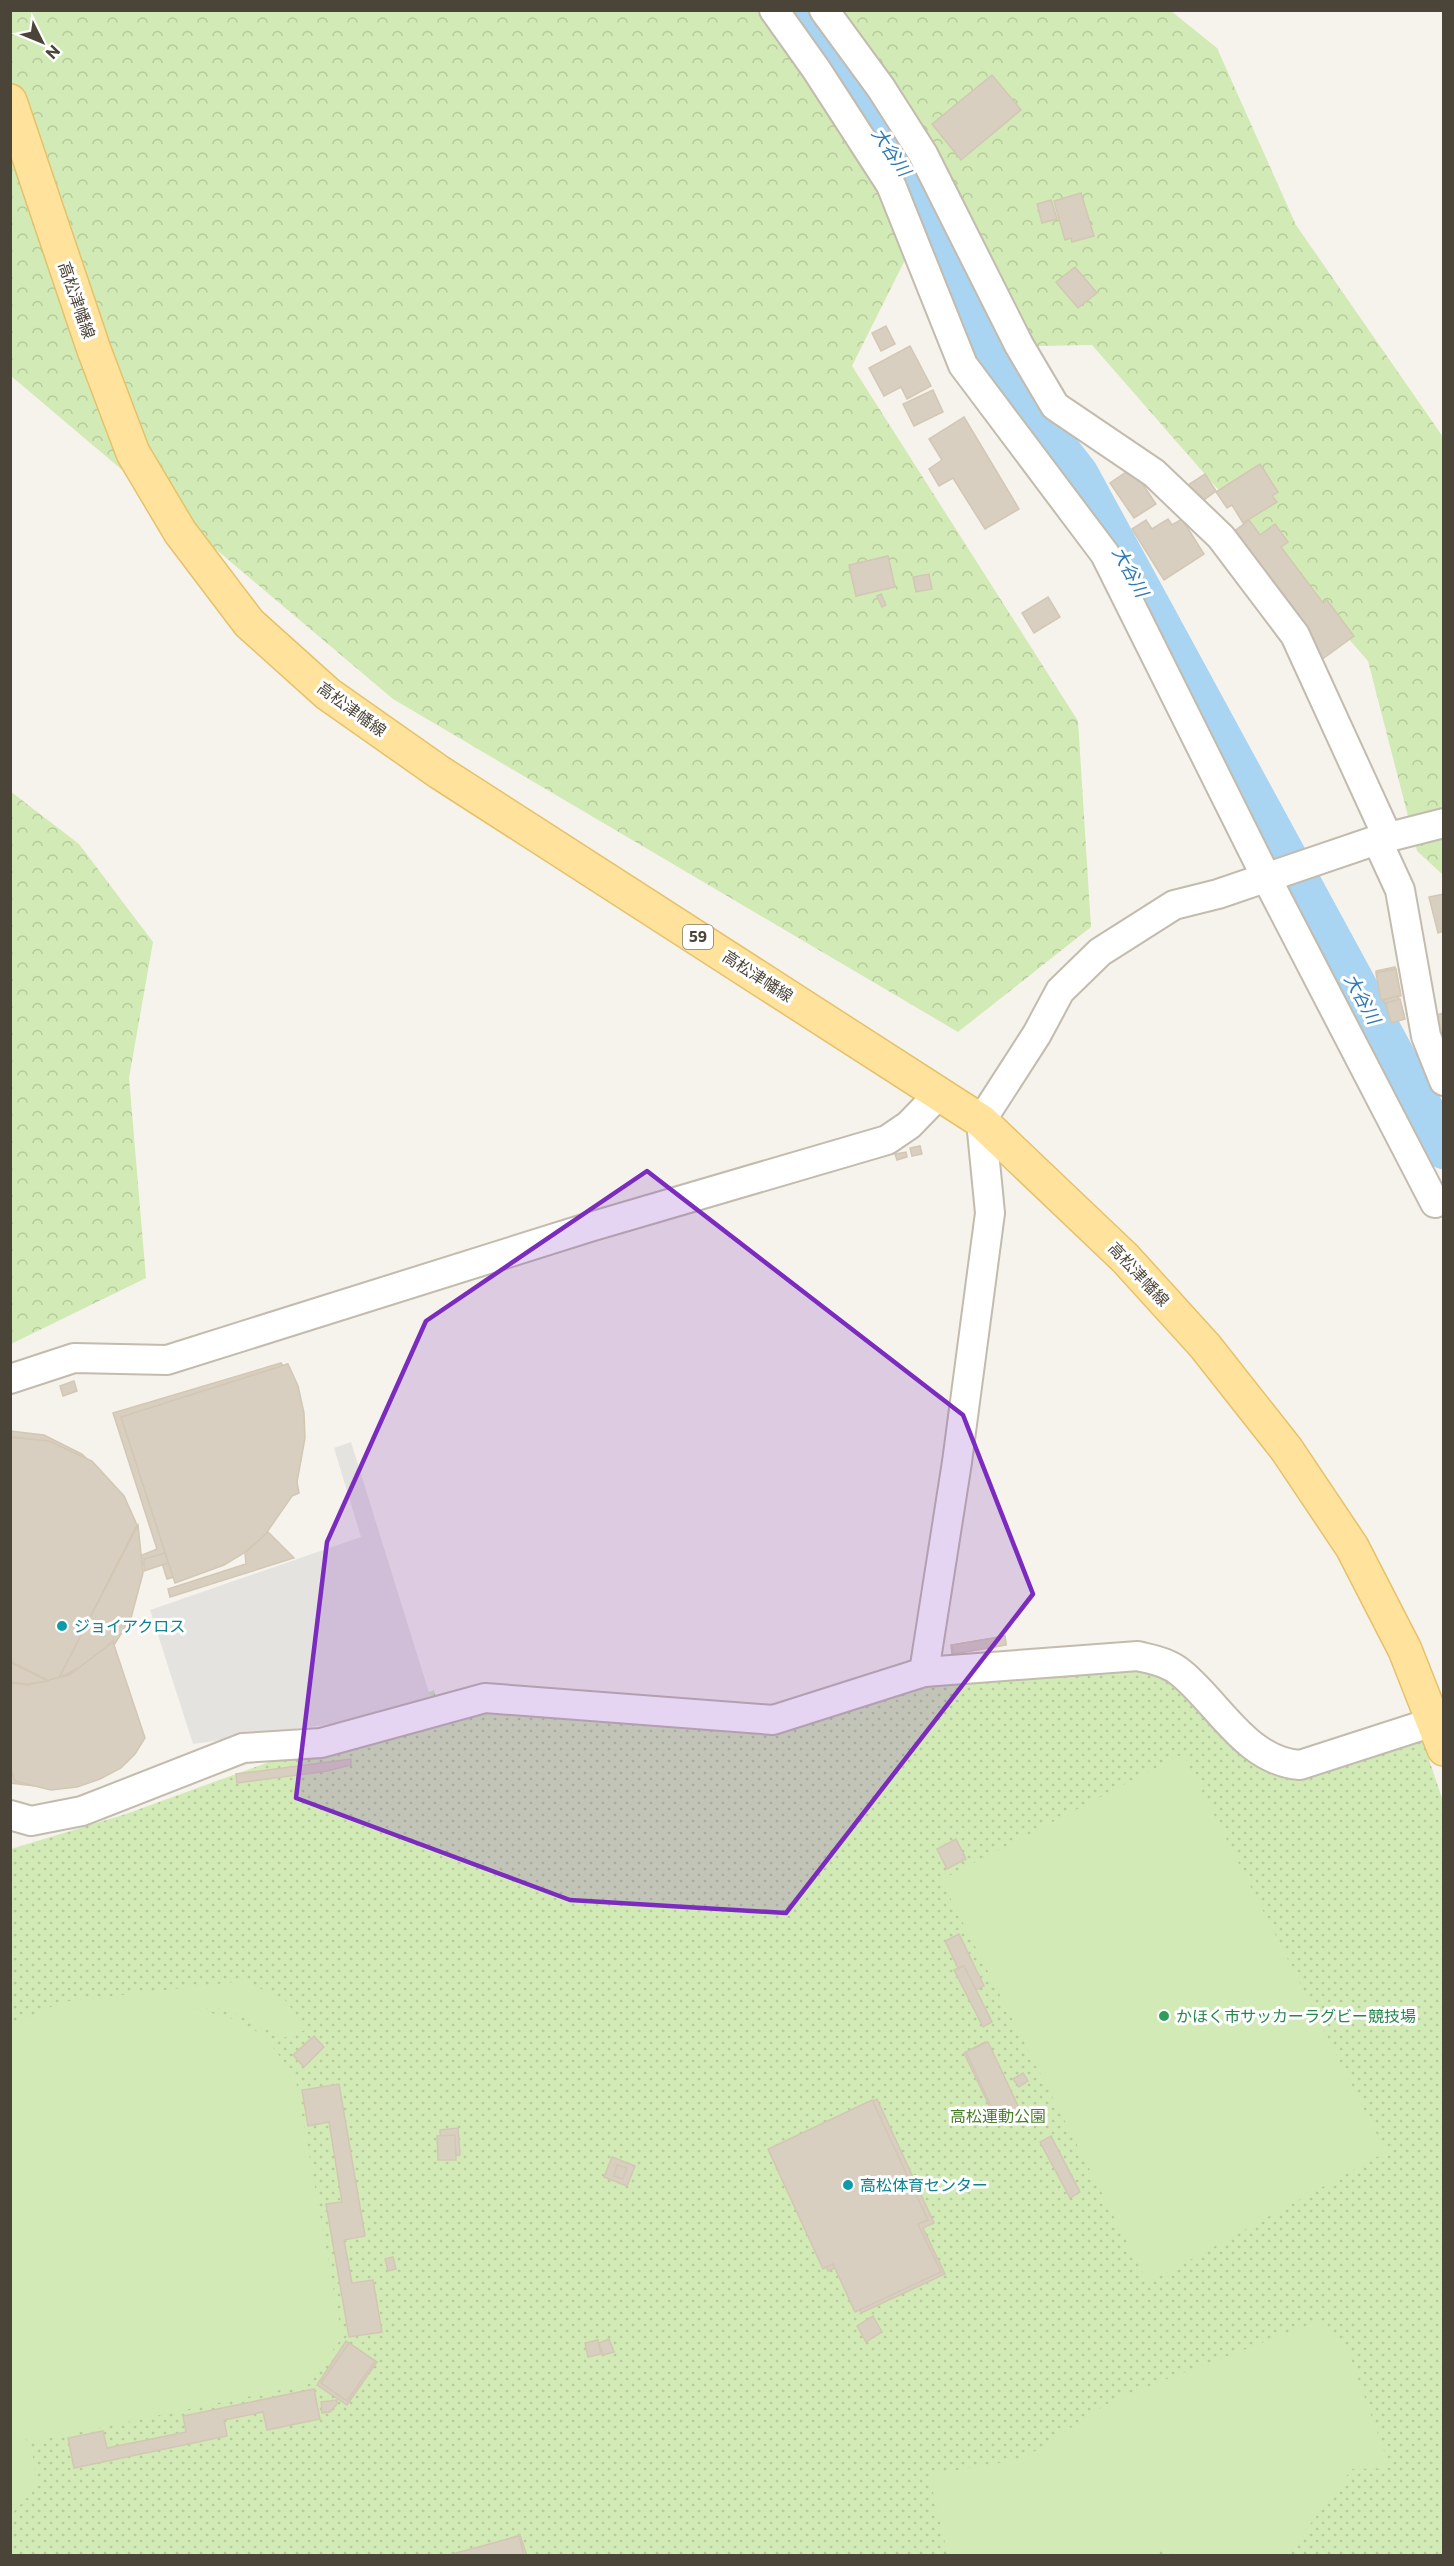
<svg xmlns="http://www.w3.org/2000/svg" width="1454" height="2566" font-family="Commissioner,'Noto Sans JP',sans-serif">
	<defs>
		<pattern id="forest-crowns" width="20" height="18" patternUnits="userSpaceOnUse" patternTransform="scale(1.5)"><rect width="20" height="18" fill="#d2eab5"/><path d="M2 6a3 3 0 1 1 6 0M12 15a3 3 0 1 1 6 0" fill="none" stroke="#b6ca9c"/></pattern>
		<pattern id="park-dots" width="8" height="8" patternUnits="userSpaceOnUse" patternTransform="scale(1.5)"><rect width="8" height="8" fill="#d2eab5"/><path d="M2 2h.1M6 6h.1" fill="none" stroke="#b6ca9c" stroke-width="1.8" stroke-linecap="round"/></pattern>
	</defs>
	<rect width="100%" height="100%" fill="#f6f3ec"/>
	<g fill="url(#forest-crowns)">
		<path d="M 11,11 L 1171,11 L 1217,48 L 1296,225 L 1443,437 L 1443,875 L 1417,851 L 1368,661 L 1092,345 L 1038,346 L 905,260 L 852,366 L 1078,721 L 1091,927 L 958,1032 L 393,699 L 11,376 Z"/>
		<path d="M 10,791 L 79,844 L 153,942 L 129,1078 L 146,1278 L 11,1344 Z"/>
	</g>
	<path fill="url(#park-dots)" d="M 1158,1667 L 1265,1767 L 1420,1733 L 1444,1804 L 1443,2555 L 11,2556 L 11,1849 L 126,1814 L 321,1743 L 434,1690 L 443,1723 L 500,1709 L 772,1730 L 905,1683 Z"/>
	<g fill="#d2eab5">
		<path d="M 1183,1754 L 1386,2152 L 1148,2283 L 941,1880 Z"/>
		<path d="M 243,1981 L 284,1999 L 308,2029 L 283,2038 L 225,2008 L 193,2008 L 237,2020 L 264,2036 L 295,2076 L 342,2337 L 309,2384 L 31,2442 L 10,2431 L 11,2025 L 62,2002 Z"/>
		<path d="M 1319,2321 L 1346,2345 L 1390,2468 L 1352,2469 L 1287,2555 L 1176,2555 L 1158,2548 L 1151,2556 L 948,2555 L 929,2475 L 1023,2459 L 1115,2399 Z"/>
		<path d="M 11,2434 L 32,2450 L 37,2487 L 11,2515 Z"/>
	</g>
	<path fill="#e5e3e0" d="M 351,1442 L 431,1699 L 330,1724 L 193,1744 L 150,1610 L 361,1537 L 334,1448 Z"/>
	<g fill="none" stroke-linecap="round" stroke-linejoin="round">
		<path stroke="#a9d4f2" stroke-width="42" d="M 796,10 L 925,204 L 970,320 L 1008,385 L 1078,475 L 1444,1148"/>
	</g>
	<g fill="#d8cfc1" stroke="#d3c7b4" stroke-width="1.5">
		<path d="M 992,75 L 1021,110 L 961,160 L 932,124 Z"/>
		<path d="M 1081,193 L 1094,236 L 1072,242 L 1071,238 L 1065,240 L 1054,201 Z"/>
		<path d="M 1051,200 L 1057,219 L 1042,223 L 1037,204 Z"/>
		<path d="M 1075,267 L 1097,293 L 1078,308 L 1056,282 Z"/>
		<path d="M 886,326 L 895,344 L 881,351 L 872,333 Z"/>
		<path d="M 910,346 L 931,386 L 907,399 L 901,387 L 884,396 L 869,368 Z"/>
		<path d="M 933,390 L 943,412 L 914,426 L 903,404 Z"/>
		<path d="M 964,417 L 1019,509 L 985,529 L 953,478 L 939,486 L 929,469 L 942,460 L 929,439 Z"/>
		<path d="M 1260,464 L 1278,492 L 1272,496 L 1277,502 L 1243,523 L 1232,505 L 1227,508 L 1216,492 Z"/>
		<path d="M 1132,468 L 1156,504 L 1134,518 L 1110,483 Z"/>
		<path d="M 1205,474 L 1216,491 L 1197,505 L 1185,487 Z"/>
		<path d="M 1168,519 L 1172,525 L 1182,519 L 1204,554 L 1164,580 L 1132,529 L 1146,520 L 1152,529 Z"/>
		<path d="M 1249,520 L 1260,535 L 1275,524 L 1288,542 L 1281,547 L 1323,603 L 1327,600 L 1354,636 L 1321,660 L 1228,536 Z"/>
		<path d="M 888,556 L 895,587 L 856,596 L 849,565 Z"/>
		<path d="M 929,574 L 932,589 L 916,592 L 913,577 Z"/>
		<path d="M 881,594 L 886,605 L 882,607 L 877,596 Z"/>
		<path d="M 1048,597 L 1060,617 L 1034,633 L 1022,613 Z"/>
		<path d="M 1444,894 L 1444,931 L 1438,933 L 1429,897 Z"/>
		<path d="M 1395,967 L 1400,993 L 1382,997 L 1376,971 Z"/>
		<path d="M 1396,969 L 1401,996 L 1381,1000 L 1376,973 Z"/>
		<path d="M 1398,996 L 1404,1015 L 1390,1019 L 1384,1000 Z"/>
		<path d="M 1400,999 L 1405,1019 L 1391,1023 L 1386,1003 Z"/>
		<path d="M 1444,1013 L 1444,1039 L 1443,1039 L 1436,1015 Z"/>
		<path d="M 920,1146 L 922,1154 L 912,1156 L 910,1148 Z"/>
		<path d="M 906,1152 L 907,1157 L 897,1160 L 895,1154 Z"/>
		<path d="M 281,1363 L 283,1366 L 287,1364 L 298,1391 L 303,1423 L 301,1459 L 294,1482 L 295,1491 L 282,1496 L 257,1533 L 214,1565 L 167,1579 L 161,1560 L 135,1567 L 135,1558 L 157,1549 L 113,1413 Z"/>
		<path d="M 288,1364 L 298,1386 L 304,1413 L 305,1438 L 297,1482 L 299,1493 L 292,1496 L 265,1535 L 244,1553 L 224,1565 L 175,1583 L 121,1417 Z"/>
		<path d="M 74,1381 L 77,1391 L 63,1396 L 60,1386 Z"/>
		<path d="M 10,1431 L 44,1435 L 82,1454 L 112,1484 L 130,1523 L 135,1568 L 125,1608 L 99,1646 L 139,1738 L 115,1764 L 90,1777 L 65,1785 L 44,1787 L 10,1783 Z"/>
		<path d="M 10,1437 L 49,1441 L 92,1461 L 124,1496 L 137,1525 L 59,1678 L 49,1681 L 10,1661 Z"/>
		<path d="M 138,1525 L 143,1573 L 131,1618 L 114,1645 L 113,1641 L 86,1664 L 59,1678 Z"/>
		<path d="M 268,1532 L 294,1558 L 170,1597 L 168,1589 L 246,1564 L 245,1553 Z"/>
		<path d="M 165,1553 L 168,1563 L 144,1571 L 144,1559 Z"/>
		<path d="M 1005,1636 L 1006,1645 L 952,1654 L 951,1645 Z"/>
		<path d="M 1005,1636 L 1006,1645 L 954,1654 L 952,1645 Z"/>
		<path d="M 113,1642 L 145,1738 L 135,1754 L 121,1768 L 100,1779 L 77,1787 L 51,1790 L 15,1781 L 10,1768 L 10,1683 L 28,1685 L 69,1675 Z"/>
		<path d="M 10,1662 L 48,1681 L 28,1684 L 10,1682 Z"/>
		<path d="M 351,1759 L 351,1765 L 327,1771 L 237,1783 L 236,1774 Z"/>
		<path d="M 956,1839 L 966,1859 L 947,1869 L 937,1849 Z"/>
		<path d="M 959,1934 L 984,1986 L 970,1993 L 945,1941 Z"/>
		<path d="M 964,1966 L 992,2022 L 983,2027 L 954,1970 Z"/>
		<path d="M 314,2036 L 324,2047 L 304,2067 L 293,2055 Z"/>
		<path d="M 985,2042 L 1019,2111 L 997,2122 L 964,2053 Z"/>
		<path d="M 988,2042 L 1021,2112 L 999,2123 L 966,2052 Z"/>
		<path d="M 1023,2073 L 1028,2081 L 1019,2087 L 1013,2079 Z"/>
		<path d="M 339,2084 L 365,2236 L 344,2240 L 352,2283 L 373,2280 L 382,2332 L 349,2337 L 326,2204 L 342,2202 L 329,2122 L 308,2126 L 302,2090 Z"/>
		<path d="M 877,2099 L 934,2223 L 923,2228 L 945,2274 L 861,2313 L 839,2266 L 828,2271 L 771,2148 Z"/>
		<path d="M 872,2100 L 928,2220 L 918,2224 L 941,2272 L 855,2312 L 833,2264 L 823,2269 L 768,2149 Z"/>
		<path d="M 458,2128 L 460,2155 L 442,2157 L 440,2130 Z"/>
		<path d="M 455,2135 L 456,2160 L 438,2160 L 437,2136 Z"/>
		<path d="M 1051,2136 L 1080,2192 L 1070,2198 L 1040,2142 Z"/>
		<path d="M 612,2157 L 635,2166 L 627,2186 L 604,2177 Z"/>
		<path d="M 617,2165 L 627,2168 L 623,2179 L 614,2176 Z"/>
		<path d="M 393,2257 L 396,2269 L 388,2271 L 385,2259 Z"/>
		<path d="M 873,2316 L 882,2332 L 866,2342 L 857,2326 Z"/>
		<path d="M 609,2339 L 614,2352 L 603,2355 L 599,2343 Z"/>
		<path d="M 598,2340 L 601,2354 L 588,2357 L 585,2343 Z"/>
		<path d="M 346,2341 L 377,2362 L 347,2405 L 317,2385 Z"/>
		<path d="M 349,2343 L 375,2361 L 347,2401 L 321,2383 Z"/>
		<path d="M 314,2389 L 320,2419 L 267,2430 L 263,2412 L 224,2420 L 227,2436 L 74,2468 L 68,2438 L 103,2431 L 107,2448 L 186,2432 L 183,2416 Z"/>
		<path d="M 337,2400 L 337,2404 L 330,2412 L 322,2413 L 321,2402 Z"/>
		<path d="M 520,2535 L 527,2556 L 466,2556 L 465,2552 Z"/>
		<path d="M 519,2536 L 524,2556 L 445,2556 Z"/>
	</g>
	<g fill="none" stroke-linecap="round" stroke-linejoin="round">
		<defs>
			<g id="minor">
				<path d="M 774,10 L 816,69 L 891,185 L 963,365 L 1105,554 L 1266,877 L 1435,1203"/>
				<path d="M 824,10 L 881,88 L 923,154 L 1019,345 L 1055,406 L 1154,473 L 1221,537 L 1295,635 L 1388,838"/>
				<path d="M 1377,840 L 1400,890 L 1426,1036 L 1444,1081"/>
				<path d="M 10,1379 L 74,1358 L 167,1360 L 590,1227 L 887,1140 L 909,1125 L 939,1094"/>
				<path d="M 924,1672 L 957,1462 L 990,1213 L 981,1121 L 1037,1034 L 1060,991 L 1100,952 L 1174,905 L 1218,894 L 1377,840 L 1444,823"/>
				<path d="M 10,1815 L 31,1821 L 82,1811 L 243,1748 L 321,1743 L 485,1698 L 773,1720 L 924,1672 L 1138,1656 C 1153,1660 1168,1662 1181,1673 C 1219,1704 1246,1761 1300,1765 L 1433,1722"/>
			</g>
			<path id="major" d="M 10,101 L 94,350 L 133,453 L 180,532 L 249,623 L 328,694 L 439,772 L 981,1121 L 1125,1258 L 1205,1346 L 1287,1450 L 1352,1547 L 1405,1650 L 1444,1749"/>
		</defs>
		<use href="#minor" stroke="#c2bbae" stroke-width="32"/>
		<use href="#major" stroke="#e6c16a" stroke-width="36"/>
		<use href="#minor" stroke="#fff" stroke-width="28"/>
		<use href="#major" stroke="#ffe39c" stroke-width="33"/>
	</g>
	<path fill="#7b2cbf" fill-opacity="0.2" stroke="#7b2cbf" stroke-width="4.5" stroke-linejoin="round" d="M 647,1171 L 963,1415 L 1033,1594 L 786,1913 L 570,1900 L 296,1798 L 327,1542 L 426,1321 Z"/>
	<g fill="#0f9aa8" stroke="#fff" stroke-width="2">
		<circle cx="62" cy="1626" r="6"/>
		<circle cx="848" cy="2185" r="6"/>
	</g>
	<circle fill="#2e9e5b" stroke="#fff" stroke-width="2" cx="1164" cy="2016" r="6"/>
	<g text-anchor="middle" stroke-width="6" stroke-linejoin="round" paint-order="stroke">
		<rect fill="#fff" stroke="#817c74" stroke-width="1.5" x="683" y="925" width="30" height="24" rx="4.5"/>
		<g font-size="15" font-weight="bold" fill="#4b4439">
			<text x="698" y="942">59</text>
		</g>
		<g font-size="16" fill="#4b4439" stroke="#fff">
			<text transform="translate(77 300) rotate(71)" y="6">高松津幡線</text>
			<text transform="translate(352 709) rotate(36)" y="6">高松津幡線</text>
			<text transform="translate(758 976) rotate(33)" y="6">高松津幡線</text>
			<text transform="translate(1139 1274) rotate(47)" y="6">高松津幡線</text>
		</g>
		<g font-size="16" fill="#0d838f" stroke="#fff" text-anchor="start">
			<text x="74" y="1632">ジョイアクロス</text>
			<text x="860" y="2191">高松体育センター</text>
		</g>
		<g font-size="16" fill="#27864d" stroke="#fff" text-anchor="start">
			<text x="1176" y="2022">かほく市サッカーラグビー競技場</text>
		</g>
		<g font-size="16" fill="#4a7f2a" stroke="#fff">
			<text x="998" y="2122">高松運動公園</text>
		</g>
		<g font-size="18" font-style="italic" fill="#2e7ab2" stroke="#fff">
			<text transform="translate(891 152) rotate(56)" y="6">大谷川</text>
			<text transform="translate(1130 572) rotate(61)" y="6">大谷川</text>
			<text transform="translate(1362 999) rotate(61)" y="6">大谷川</text>
		</g>
	</g>
	<rect width="1454" height="2566" fill="none" stroke="#4b4439" stroke-width="24"/>
	<g transform="translate(42 42) rotate(133)" stroke="#ffffff" stroke-width="4.5" paint-order="stroke">
	<path d="M0-4.5L10 22L0 15L-10 22Z" fill="#4b4439"/>
	<text y="-9" font-size="16" font-weight="bold" text-anchor="middle" fill="#4b4439">N</text>
	</g>
</svg>
